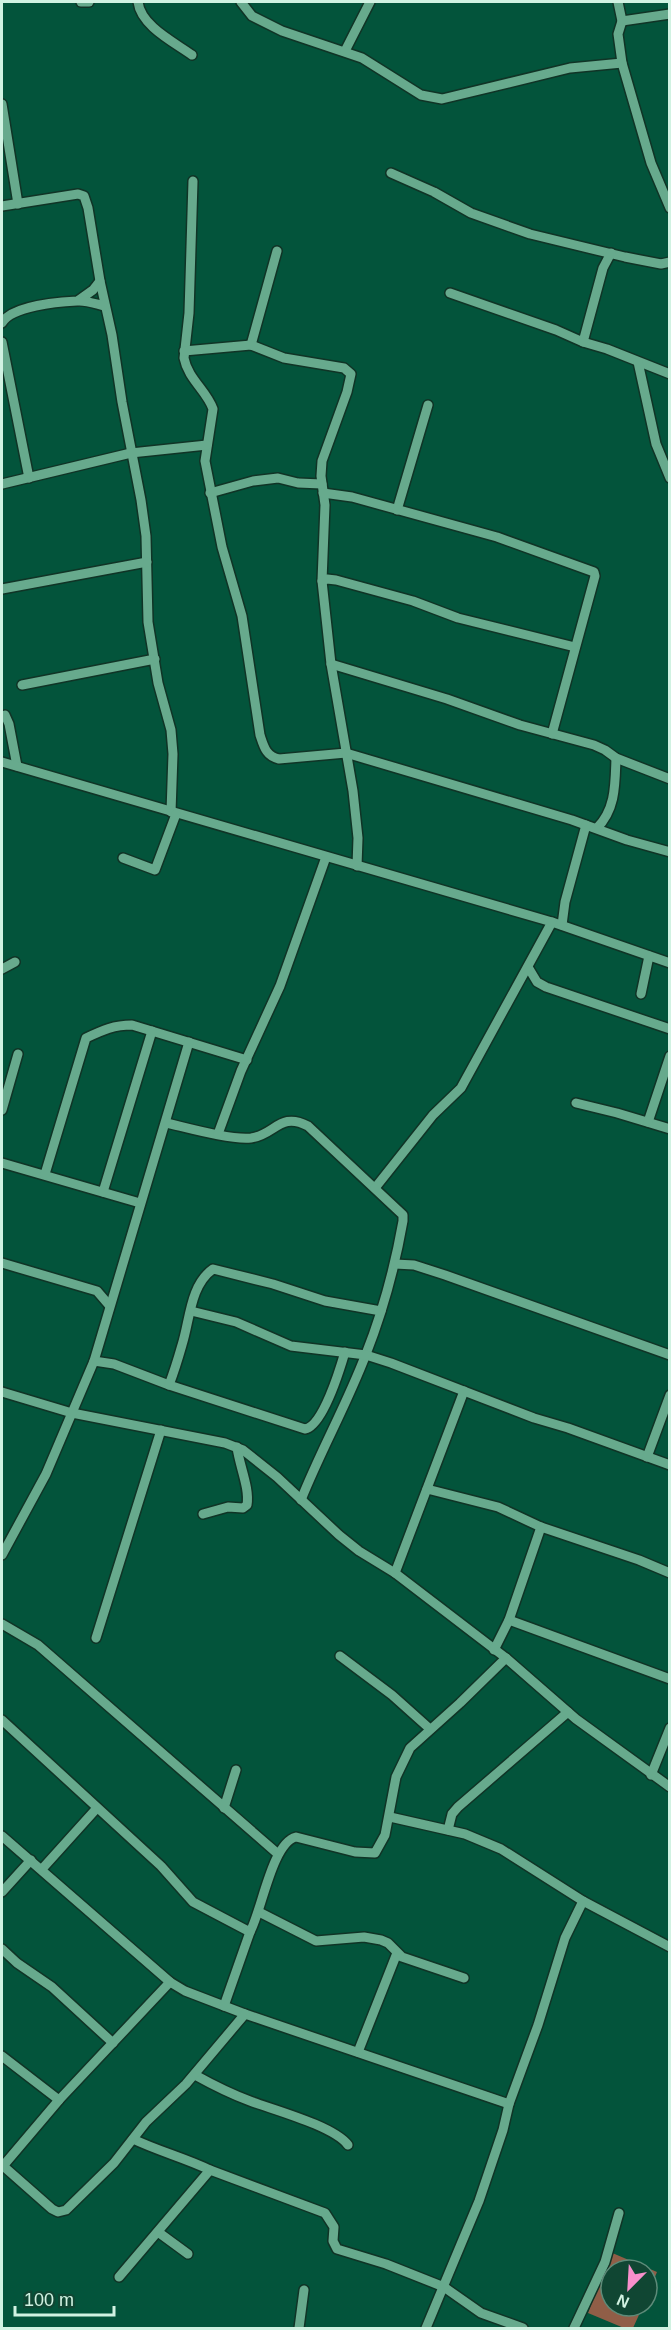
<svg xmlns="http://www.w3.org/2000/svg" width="671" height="2330" font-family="Helvetica,sans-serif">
	<rect width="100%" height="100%" fill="#03543b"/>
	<path fill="#905e47" d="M 610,2252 L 657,2272 L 647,2296 L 647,2270 L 611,2270 L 611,2306 L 643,2306 L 633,2328 L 624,2328 L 588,2313 Z"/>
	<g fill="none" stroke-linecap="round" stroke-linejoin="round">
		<defs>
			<g id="minor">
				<path d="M 81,2 L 89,2"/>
				<path d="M 138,2 C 141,26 174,42 192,55"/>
				<path d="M 241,2 L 252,16 L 282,31 L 362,58 L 421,95 L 442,99 L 570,68 L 622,63"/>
				<path d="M 618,2 L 622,21 L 618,34 L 622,63 L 651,163 L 670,208"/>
				<path d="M 622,21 L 670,14"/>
				<path d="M 345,51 L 370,2"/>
				<path d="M 2,104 L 18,204"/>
				<path d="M 391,173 L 434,192 L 471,213 L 530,234 L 625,257 L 661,264 L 670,262"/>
				<path d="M 193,181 L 189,313 L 184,358 C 188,379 207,391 213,409 L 205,461 L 222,547 L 242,616 L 260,735 C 264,747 266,756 279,759 L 346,753 L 572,820 L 627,840 L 670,852"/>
				<path d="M 2,206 L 78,194 L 84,196 L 88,208 L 100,281 L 112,335 L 122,402 L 141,500 L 146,536 L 148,622 L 158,683 L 171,730 L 173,754 L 171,812"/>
				<path d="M 450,293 L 556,330 L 583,342 L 607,349 L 670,374"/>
				<path d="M 79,300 L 93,290 L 100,281"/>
				<path d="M 2,323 C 11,306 58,302 77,301 C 86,300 96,304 105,306"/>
				<path d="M 2,342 L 29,478"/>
				<path d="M 583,342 L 603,268 L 611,253"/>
				<path d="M 251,345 L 277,251"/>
				<path d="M 184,351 L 251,345 L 284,358 L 344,368 L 351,374 L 347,392 L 322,461 L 321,476 L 325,505 L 322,581 L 331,664 L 353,791 L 358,838 L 357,866"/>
				<path d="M 638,362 L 656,444 L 670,478"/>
				<path d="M 2,484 L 131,453 L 207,445"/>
				<path d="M 210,493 L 253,481 L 278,478 L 298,483 L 322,484"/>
				<path d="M 323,493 L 352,497 L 497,537 L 594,572 L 595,576 L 552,734"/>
				<path d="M 397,510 L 428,405"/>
				<path d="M 322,581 L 327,579 L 336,580 L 413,601 L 458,618 L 575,647"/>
				<path d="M 2,589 L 147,562"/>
				<path d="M 331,664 L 447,699 L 520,725 L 594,745 L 605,750 L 616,758 L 670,779"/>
				<path d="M 22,685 L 155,659"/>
				<path d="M 5,715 L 9,724 L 17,766"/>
				<path d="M 2,762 L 552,922 L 670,963"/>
				<path d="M 597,828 C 616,809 615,784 616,758"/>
				<path d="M 123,858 L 155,870 L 176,814"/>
				<path d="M 562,925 L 565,902 L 586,825"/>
				<path d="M 528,967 L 537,982 L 546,987 L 670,1029"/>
				<path d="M 2,969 L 15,962"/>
				<path d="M 641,994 L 649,956"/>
				<path d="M 576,1103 L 617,1113 L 670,1129"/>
				<path d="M 2,1110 L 18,1054"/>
				<path d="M 648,1122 L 670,1056"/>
				<path d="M 166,1123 C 188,1128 230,1140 251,1138 C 275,1135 280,1111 308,1126 L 403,1215 L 403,1221 C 395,1266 383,1311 366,1354 C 347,1404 321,1450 301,1500"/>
				<path d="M 218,1134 L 241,1071 L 280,986 L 326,857"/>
				<path d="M 2,1163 L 140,1203"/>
				<path d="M 45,1174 L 86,1038 C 103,1030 114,1025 132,1025 L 247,1060"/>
				<path d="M 375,1188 L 433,1115 L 461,1088 L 552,922"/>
				<path d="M 103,1192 L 152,1031"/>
				<path d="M 2,1263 L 97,1291 L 109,1305"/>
				<path d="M 395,1264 L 414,1265 L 445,1275 L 670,1355"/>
				<path d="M 191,1311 L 236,1322 L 291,1346 L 366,1355 L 391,1363 L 534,1418 L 568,1428 L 670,1465"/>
				<path d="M 94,1361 L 114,1364 L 169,1385 L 305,1429 C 323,1426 340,1369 345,1352"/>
				<path d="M 169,1385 C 174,1372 178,1359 182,1345 C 190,1320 190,1285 213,1269 L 273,1284 L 325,1301 L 381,1311"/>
				<path d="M 2,1392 L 72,1413 L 225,1443 L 243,1450 L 277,1477 L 339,1535 L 359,1551 L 395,1573 L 506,1658 L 576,1719 L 670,1787"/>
				<path d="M 647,1457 L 670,1395"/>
				<path d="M 427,1489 L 498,1507 L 541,1527 L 639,1560 L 670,1573"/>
				<path d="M 203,1514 L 228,1507 L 243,1508 L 247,1505 C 250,1488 239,1465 237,1447"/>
				<path d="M 2,1555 L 46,1474 L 94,1361 L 189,1042"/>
				<path d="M 395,1573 L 464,1391"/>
				<path d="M 509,1620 L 670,1679"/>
				<path d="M 2,1624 L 38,1645 L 278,1854"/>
				<path d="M 96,1638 L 161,1430"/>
				<path d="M 494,1650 L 509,1620 L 541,1527"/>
				<path d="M 340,1656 L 392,1695 L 430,1729"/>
				<path d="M 2,1720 L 161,1866 L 193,1902 L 250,1932 C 262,1910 272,1843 296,1837 L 355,1852 L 375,1853 L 385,1835 L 396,1777 L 410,1748 L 460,1703 L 506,1658"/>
				<path d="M 651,1775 L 670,1728"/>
				<path d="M 224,1808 L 236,1770"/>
				<path d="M 390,1817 L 465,1834 L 501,1849 L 583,1901 L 670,1947"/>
				<path d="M 448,1830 L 452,1814 L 458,1807 L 568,1712"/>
				<path d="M 2,1836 L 170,1982 L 185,1991 L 245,2014 L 509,2104"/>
				<path d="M 42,1869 L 97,1808"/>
				<path d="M 2,1892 L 31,1860"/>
				<path d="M 259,1912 L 316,1941 L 364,1937 L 381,1940 L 388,1943 L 402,1957 L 464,1978"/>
				<path d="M 2,1949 L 17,1963 L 52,1987 L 113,2043"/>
				<path d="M 224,2006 L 250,1932"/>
				<path d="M 358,2052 L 397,1953"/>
				<path d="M 2,2056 L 59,2100"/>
				<path d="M 195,2075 C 213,2085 231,2094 250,2101 C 274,2110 334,2126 348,2145"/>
				<path d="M 133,2139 C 158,2151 185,2158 210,2170"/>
				<path d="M 2,2165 L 52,2209 L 58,2212 L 66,2210 L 114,2163 L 146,2122 L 186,2084 L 245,2014"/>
				<path d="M 3,2166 L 59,2100 L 170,1982"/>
				<path d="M 158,2232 L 188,2254"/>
				<path d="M 119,2277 L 210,2170 L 325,2213 L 334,2227 L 333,2241 L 337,2249 L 386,2264 L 444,2287 L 481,2313 L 523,2328"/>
				<path d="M 299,2328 L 304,2290"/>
				<path d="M 426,2328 L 479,2201 L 503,2130 L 509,2104 L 538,2025 L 565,1938 L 583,1901"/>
				<path d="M 574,2328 L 605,2262 L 619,2213"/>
			</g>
		</defs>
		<use href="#minor" stroke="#103426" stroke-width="12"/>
		<use href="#minor" stroke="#67aa8d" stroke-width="9"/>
	</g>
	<rect width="671" height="2330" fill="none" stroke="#d1f2e2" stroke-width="6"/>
	<g transform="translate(629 2288) rotate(204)"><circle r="28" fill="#104633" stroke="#5d8b79" stroke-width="1.5"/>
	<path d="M0-4.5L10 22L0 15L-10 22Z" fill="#f890cc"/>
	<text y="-9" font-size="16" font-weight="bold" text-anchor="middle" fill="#d1f2e2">N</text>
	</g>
	<path d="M15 2306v9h99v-9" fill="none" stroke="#d1f2e2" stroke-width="3"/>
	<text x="24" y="2306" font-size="18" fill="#d1f2e2" stroke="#104633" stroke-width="4.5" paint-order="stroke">100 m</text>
</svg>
